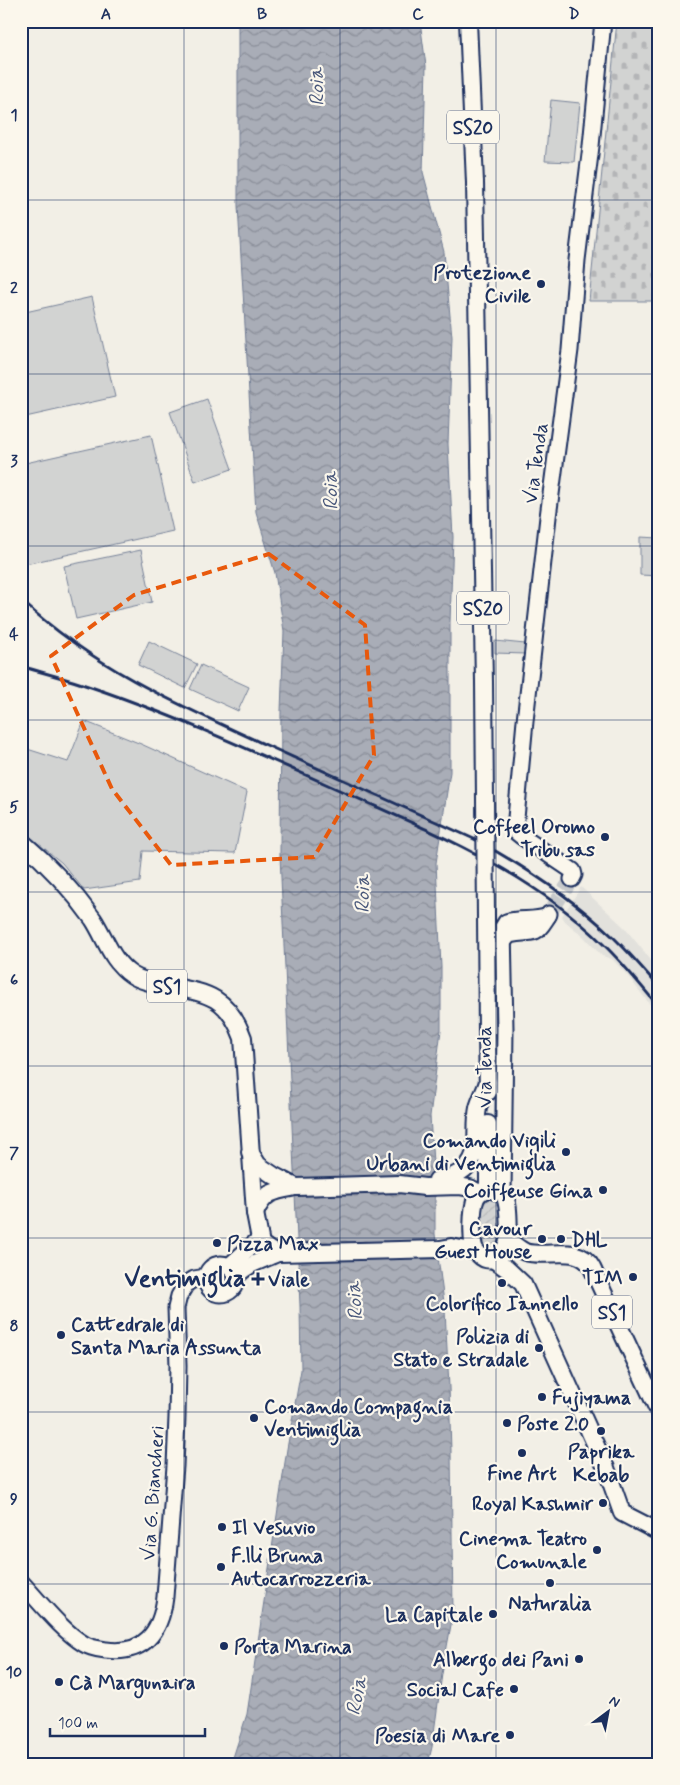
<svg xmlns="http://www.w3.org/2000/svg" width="680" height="1785" font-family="Mynerve,sans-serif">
	<defs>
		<pattern id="cemetery-stones" width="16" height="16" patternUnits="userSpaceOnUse" patternTransform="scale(1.25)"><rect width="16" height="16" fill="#d2d3d2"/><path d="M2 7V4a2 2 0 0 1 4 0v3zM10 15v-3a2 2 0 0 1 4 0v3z" fill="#b4b5b7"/></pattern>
		<pattern id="garden-furrows" width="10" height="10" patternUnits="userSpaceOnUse" patternTransform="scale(1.25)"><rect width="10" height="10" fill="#d2d3d2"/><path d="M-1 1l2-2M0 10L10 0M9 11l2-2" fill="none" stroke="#b4b5b7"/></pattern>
		<pattern id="water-waves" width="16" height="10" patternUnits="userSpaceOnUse" patternTransform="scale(1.25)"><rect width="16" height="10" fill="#a9adb7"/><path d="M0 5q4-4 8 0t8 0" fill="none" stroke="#898d98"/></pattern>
	</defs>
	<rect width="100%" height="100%" fill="#f2efe6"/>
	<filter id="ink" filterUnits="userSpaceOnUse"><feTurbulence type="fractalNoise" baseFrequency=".02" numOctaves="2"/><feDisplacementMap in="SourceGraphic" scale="10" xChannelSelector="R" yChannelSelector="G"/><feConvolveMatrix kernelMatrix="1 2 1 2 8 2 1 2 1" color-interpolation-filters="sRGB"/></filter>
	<g filter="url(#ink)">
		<path fill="#e2e1dc" d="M 581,887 L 624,927 L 659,970 L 659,1016 L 627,975 L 612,959 L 602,956 L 584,937 L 565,921 L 562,916 Z"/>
		<g fill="#d2d3d2" stroke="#768198">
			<path d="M 551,100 L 580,103 L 574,162 L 545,161 Z"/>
			<path d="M 92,297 L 115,397 L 21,418 L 21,313 Z"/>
			<path d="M 207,399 L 232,469 L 195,482 L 170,412 Z"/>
			<path d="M 151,435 L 173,531 L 21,565 L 21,464 Z"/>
			<path d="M 640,537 L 659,538 L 659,576 L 640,575 Z"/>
			<path d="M 141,550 L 152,602 L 76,619 L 64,566 Z"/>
			<path d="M 149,641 L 197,664 L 185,688 L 138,665 Z"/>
			<path d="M 495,641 L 525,644 L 525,654 L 495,653 Z"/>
			<path d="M 201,665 L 249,687 L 238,711 L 190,689 Z"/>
			<path d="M 84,721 L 141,744 L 247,792 L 235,853 L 143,851 L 140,882 L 84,890 L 62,863 L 21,829 L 21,747 L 68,762 Z"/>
		</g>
		<path fill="url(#cemetery-stones)" stroke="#768198" d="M 617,21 L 659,21 L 658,301 L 589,301 Z"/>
		<path fill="url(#garden-furrows)" stroke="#768198" d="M 488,1199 L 498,1200 L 501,1202 L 502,1242 L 494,1252 L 487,1252 L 481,1247 C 480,1233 473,1208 488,1199 Z"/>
		<path fill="url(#water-waves)" stroke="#707b93" d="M 238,21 L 420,21 L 426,66 L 423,172 L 444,252 L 452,337 L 448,444 L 453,537 L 450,622 L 450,772 L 436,863 L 441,967 L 441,1030 L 430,1116 L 435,1195 L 435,1234 L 445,1310 L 449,1387 L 451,1451 L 453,1614 L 442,1674 L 432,1747 L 428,1764 L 231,1764 L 247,1714 L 287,1449 L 301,1370 L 300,1306 L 280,855 L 281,711 L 284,631 L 275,573 L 256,512 L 238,206 Z"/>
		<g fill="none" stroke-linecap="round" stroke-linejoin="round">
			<path stroke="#c7c9cb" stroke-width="15" stroke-dasharray="15 8" stroke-linecap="butt" d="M 552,909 L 572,879"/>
			<defs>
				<g id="secondary">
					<path d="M 572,879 L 574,875 L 573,871 L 521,836 L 516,832 L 515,829 L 525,721 L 548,517 L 570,350 L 577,260 L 591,146 L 603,21"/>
					<path d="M 503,942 L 509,935 C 534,929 534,940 549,914"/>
					<path d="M 503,1193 L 505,1029 L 503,927 L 506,922 C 519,917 534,922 548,916"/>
					<circle cx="221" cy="1279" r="15"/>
					<path d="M 229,1266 L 259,1239"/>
					<path d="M 237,1276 C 249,1263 264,1260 279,1253"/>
					<path d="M 21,1582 C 39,1601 62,1631 84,1644 C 90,1648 99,1649 106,1650 C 144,1655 161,1632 165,1597 L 175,1466 L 177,1417 L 178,1366 L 176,1308 L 179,1296 L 186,1284 L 194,1279 L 206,1277"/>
				</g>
				<g id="primary">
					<path d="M 468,21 L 475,183"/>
					<path d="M 21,841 C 48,864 73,891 93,919 C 106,939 111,961 132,975 C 141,981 153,983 164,985 C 205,993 227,994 243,1038 L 255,1213 L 261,1244 L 271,1251 L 279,1253 L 440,1249 L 451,1247 L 477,1252"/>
					<path d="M 487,1034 L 488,1092"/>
					<path d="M 488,1124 L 488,1189"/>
					<path d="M 250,1152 L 258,1165 L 273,1175 L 296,1187 L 399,1184 L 425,1187 L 459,1186 L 470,1188 L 479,1193"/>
					<path d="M 437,1180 C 445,1180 453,1177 459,1173 C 484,1158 473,1132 478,1108 C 480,1100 485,1091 488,1082"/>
					<path d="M 488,1189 L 503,1193 C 510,1204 508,1222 509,1234 C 509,1252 489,1271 476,1251 C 470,1243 472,1207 476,1198 C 479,1192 483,1190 488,1189 Z"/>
					<path d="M 255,1213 C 265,1191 274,1191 296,1187"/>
					<path d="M 509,1240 C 514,1245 519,1249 525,1252 C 547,1259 579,1243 592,1268 L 659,1412"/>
					<path d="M 493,1259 L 507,1269 L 523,1284 L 606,1468 L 622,1513 L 659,1532"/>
				</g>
			</defs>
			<use href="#secondary" stroke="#1b2f5e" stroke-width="19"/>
			<use href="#primary" stroke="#1b2f5e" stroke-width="20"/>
			<use href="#secondary" stroke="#fbf7ec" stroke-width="15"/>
			<use href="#primary" stroke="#fbf7ec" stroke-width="16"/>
			<g stroke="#1b2f5e" stroke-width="3">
				<path d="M 21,600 C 93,667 176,704 264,744 C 334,776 404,807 474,839 C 524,866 571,897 612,936 C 629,952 644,970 659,987"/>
				<path d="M 21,666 C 40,672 60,677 79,683 C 164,711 246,748 328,785 C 425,829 527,868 604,945 C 624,964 641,986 659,1007"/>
			</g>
			<defs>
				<path id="primary-bridge" d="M 475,183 L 484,682 L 487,1034"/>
			</defs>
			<use href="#primary-bridge" stroke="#1b2f5e" stroke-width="20" stroke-linecap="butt"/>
			<use href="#primary-bridge" stroke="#fbf7ec" stroke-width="16"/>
		</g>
	</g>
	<path fill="none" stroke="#e8590c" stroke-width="4" stroke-dasharray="10 6" stroke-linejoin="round" d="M 269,554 L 365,625 L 374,755 L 314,857 L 171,865 L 112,789 L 51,656 L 134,595 Z"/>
	<path fill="none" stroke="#1b2f5e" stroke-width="1" stroke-opacity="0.55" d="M 184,21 L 184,1764M 340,21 L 340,1764M 496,21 L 496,1764M 21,200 L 659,200M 21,374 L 659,374M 21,546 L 659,546M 21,720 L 659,720M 21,892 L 659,892M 21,1066 L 659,1066M 21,1238 L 659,1238M 21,1412 L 659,1412M 21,1584 L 659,1584"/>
	<g fill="#1b2f5e" stroke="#fbf7ec" stroke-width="2">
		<circle cx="541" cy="284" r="5"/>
		<circle cx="605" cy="837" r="5"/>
		<circle cx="566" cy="1152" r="5"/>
		<circle cx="603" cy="1190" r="5"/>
		<circle cx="542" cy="1239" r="5"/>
		<circle cx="561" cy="1239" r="5"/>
		<circle cx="217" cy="1243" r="5"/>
		<circle cx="633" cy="1277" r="5"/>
		<path d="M255.5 1271.5h5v5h5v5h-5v5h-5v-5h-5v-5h5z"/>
		<circle cx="502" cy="1283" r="5"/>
		<circle cx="61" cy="1335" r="5"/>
		<circle cx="539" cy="1348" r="5"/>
		<circle cx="542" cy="1397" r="5"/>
		<circle cx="254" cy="1418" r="5"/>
		<circle cx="507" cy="1423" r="5"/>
		<circle cx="601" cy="1431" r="5"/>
		<circle cx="522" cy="1453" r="5"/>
		<circle cx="603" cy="1503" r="5"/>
		<circle cx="222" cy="1527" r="5"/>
		<circle cx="597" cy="1550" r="5"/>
		<circle cx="221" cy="1567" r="5"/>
		<circle cx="550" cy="1583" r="5"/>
		<circle cx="493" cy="1614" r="5"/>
		<circle cx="224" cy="1646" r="5"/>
		<circle cx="579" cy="1659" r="5"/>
		<circle cx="59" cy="1682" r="5"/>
		<circle cx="514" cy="1689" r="5"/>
		<circle cx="510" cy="1735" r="5"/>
	</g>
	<g text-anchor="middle" stroke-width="4.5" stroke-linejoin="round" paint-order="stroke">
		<g fill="#fbf7ec" stroke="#5e6b89" stroke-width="1">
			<rect x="447" y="110.5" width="52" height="33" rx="4"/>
			<rect x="457" y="591.5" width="52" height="33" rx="4"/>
			<rect x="147" y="969.5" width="40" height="33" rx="4"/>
			<rect x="592" y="1295.5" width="40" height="33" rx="4"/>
		</g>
		<g font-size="19" font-weight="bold" fill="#1b2f5e">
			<text x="473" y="134">SS20</text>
			<text x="483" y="615">SS20</text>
			<text x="167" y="993">SS1</text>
			<text x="612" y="1319">SS1</text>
		</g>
		<g font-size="20" font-weight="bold" fill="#1b2f5e" stroke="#fbf7ec" text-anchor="end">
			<text x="531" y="279">Protezione<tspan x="531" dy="23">Civile</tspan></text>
			<text x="595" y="833">Coffeel Oromo<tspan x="595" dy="23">Tribu sas</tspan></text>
			<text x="556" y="1147">Comando Vigili<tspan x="556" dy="23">Urbani di Ventimiglia</tspan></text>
			<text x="593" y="1197">Coiffeuse Gina</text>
			<text x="532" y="1235">Cavour<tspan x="532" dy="23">Guest House</tspan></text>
			<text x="571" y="1246" text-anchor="start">DHL</text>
			<text x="227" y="1250" text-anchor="start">Pizza Max</text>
			<text x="623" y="1284">TIM</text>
			<text x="268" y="1286" text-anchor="start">Viale</text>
			<text x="502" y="1310" text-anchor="middle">Colorifico Iannello</text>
			<text x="71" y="1331" text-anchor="start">Cattedrale di<tspan x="71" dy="23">Santa Maria Assunta</tspan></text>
			<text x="529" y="1343">Polizia di<tspan x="529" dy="23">Stato e Stradale</tspan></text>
			<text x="552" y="1404" text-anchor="start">Fujiyama</text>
			<text x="264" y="1413" text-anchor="start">Comando Compagnia<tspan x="264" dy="23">Ventimiglia</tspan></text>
			<text x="517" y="1430" text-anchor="start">Poste 2.0</text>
			<text x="601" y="1458" text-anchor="middle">Paprika<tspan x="601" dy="23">Kebab</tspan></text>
			<text x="522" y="1480" text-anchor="middle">Fine Art</text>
			<text x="593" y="1510">Royal Kashmir</text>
			<text x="232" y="1534" text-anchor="start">Il Vesuvio</text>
			<text x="587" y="1545">Cinema Teatro<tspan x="587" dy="23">Comunale</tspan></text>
			<text x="231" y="1562" text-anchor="start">F.lli Bruna<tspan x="231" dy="23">Autocarrozzeria</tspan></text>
			<text x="550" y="1610" text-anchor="middle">Naturalia</text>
			<text x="483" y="1621">La Capitale</text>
			<text x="234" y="1653" text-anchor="start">Porta Marina</text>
			<text x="569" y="1666">Albergo dei Pani</text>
			<text x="69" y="1689" text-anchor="start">Cà Margunaira</text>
			<text x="504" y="1696">Social Cafe</text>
			<text x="500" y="1742">Poesia di Mare</text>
		</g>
		<g font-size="20" fill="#1b2f5e" stroke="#fbf7ec">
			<text transform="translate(535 463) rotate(-82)" y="7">Via Tenda</text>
			<text transform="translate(484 1067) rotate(-90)" y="7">Via Tenda</text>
			<text transform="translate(152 1493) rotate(-86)" y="7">Via G. Biancheri</text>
		</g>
		<g font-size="21" font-style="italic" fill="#465579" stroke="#fbf7ec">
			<text transform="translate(316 87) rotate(-92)" y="7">Roia</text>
			<text transform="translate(330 491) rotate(-92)" y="7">Roia</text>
			<text transform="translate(362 894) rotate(-90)" y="7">Roia</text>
			<text transform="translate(354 1301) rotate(-95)" y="7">Roia</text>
			<text transform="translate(356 1696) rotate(-79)" y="7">Roia</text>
		</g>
		<g font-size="25" font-weight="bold" fill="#1b2f5e" stroke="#fbf7ec">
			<text x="185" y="1286">Ventimiglia</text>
		</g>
	</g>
	<rect width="680" height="1785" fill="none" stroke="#fbf7ec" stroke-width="55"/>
	<g transform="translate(608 1712) rotate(32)" stroke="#fbf7ec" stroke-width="4" paint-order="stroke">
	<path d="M0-4L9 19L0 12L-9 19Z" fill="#1b2f5e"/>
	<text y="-8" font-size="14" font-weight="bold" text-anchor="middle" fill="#1b2f5e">N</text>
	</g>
	<path d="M50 1728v8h155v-8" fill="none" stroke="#1b2f5e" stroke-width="2.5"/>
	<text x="58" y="1728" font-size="15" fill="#1b2f5e" stroke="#fbf7ec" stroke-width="4" paint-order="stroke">100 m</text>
	<rect x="28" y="28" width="624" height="1730" fill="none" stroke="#1b2f5e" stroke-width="2"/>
	<g font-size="16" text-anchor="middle" font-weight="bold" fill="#1b2f5e">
		<text x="106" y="19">A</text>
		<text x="262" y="19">B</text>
		<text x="418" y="19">C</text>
		<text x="574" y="19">D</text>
		<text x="14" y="120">1</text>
		<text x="14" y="293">2</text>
		<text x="14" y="466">3</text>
		<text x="14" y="639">4</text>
		<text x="14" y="812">5</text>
		<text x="14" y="985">6</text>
		<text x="14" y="1158">7</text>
		<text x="14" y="1331">8</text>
		<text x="14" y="1504">9</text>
		<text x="14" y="1677">10</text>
	</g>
</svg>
